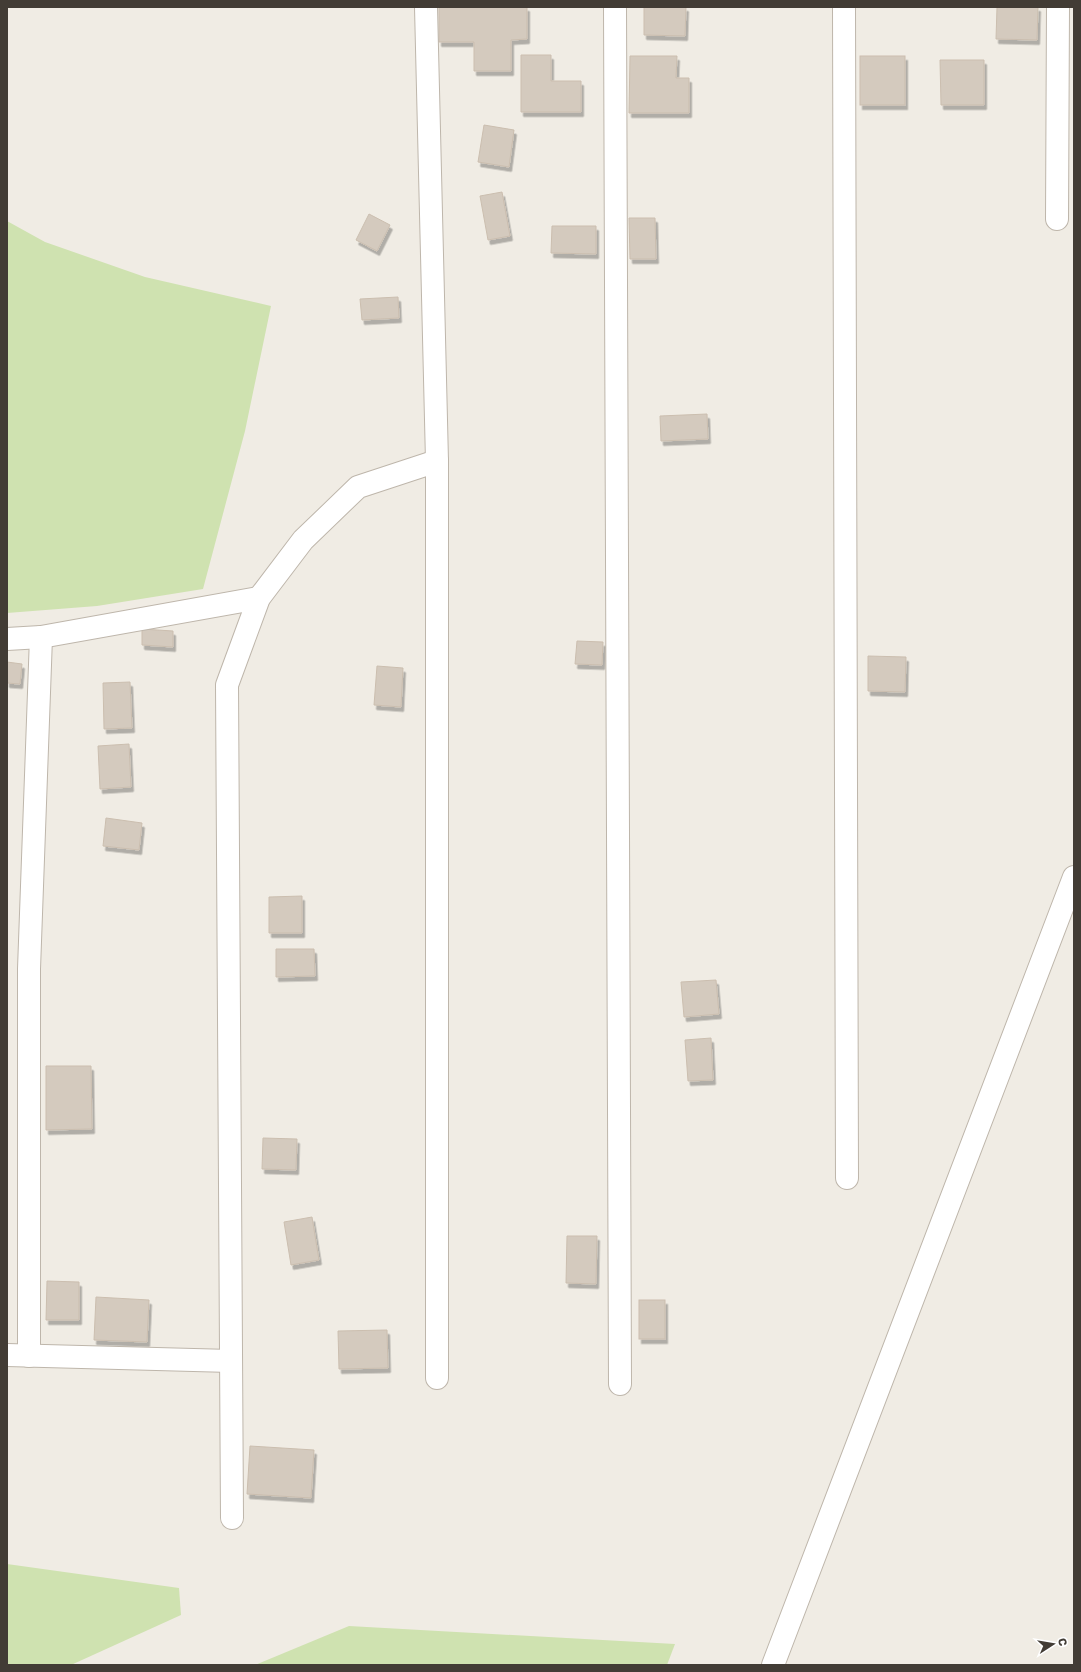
<svg xmlns="http://www.w3.org/2000/svg" width="1081" height="1672" font-family="'Golos Text',sans-serif">
	<defs>
		<filter id="shadow"><feDropShadow dx="2.5" dy="4.5" stdDeviation="0" flood-color="#0004"/></filter>
	</defs>
	<rect width="100%" height="100%" fill="#f0ece4"/>
	<g fill="#cfe2b0">
		<path d="M 7,221 L 45,242 L 145,277 L 271,306 L 245,431 L 203,589 L 97,606 L 7,613 Z"/>
		<path d="M 7,1564 L 179,1588 L 181,1615 L 71,1665 L 7,1665 Z"/>
		<path d="M 349,1626 L 675,1644 L 667,1665 L 255,1665 Z"/>
	</g>
	<g fill="#d4cabe" stroke="#cbbeaf" filter="url(#shadow)">
		<path d="M 439,7 L 527,7 L 527,39 L 511,40 L 511,71 L 474,71 L 474,42 L 439,42 Z"/>
		<path d="M 644,7 L 686,7 L 685,36 L 644,35 Z"/>
		<path d="M 997,7 L 1038,7 L 1037,40 L 996,39 Z"/>
		<path d="M 521,55 L 551,55 L 551,81 L 581,81 L 581,112 L 521,112 Z"/>
		<path d="M 630,56 L 677,56 L 676,78 L 689,78 L 689,113 L 629,113 Z"/>
		<rect x="860" y="56" width="45" height="49"/>
		<path d="M 940,60 L 984,60 L 984,105 L 941,105 Z"/>
		<path d="M 484,125 L 514,130 L 509,167 L 478,162 Z"/>
		<path d="M 502,192 L 510,236 L 488,240 L 480,196 Z"/>
		<path d="M 369,214 L 390,225 L 377,251 L 356,240 Z"/>
		<path d="M 629,218 L 655,218 L 656,259 L 630,259 Z"/>
		<path d="M 552,226 L 596,226 L 596,254 L 551,253 Z"/>
		<path d="M 398,297 L 399,318 L 362,320 L 360,299 Z"/>
		<path d="M 707,414 L 708,439 L 661,441 L 660,416 Z"/>
		<path d="M 142,629 L 173,631 L 173,647 L 142,645 Z"/>
		<path d="M 577,641 L 603,642 L 602,665 L 575,664 Z"/>
		<path d="M 868,656 L 906,657 L 905,692 L 868,691 Z"/>
		<path d="M 7,662 L 22,664 L 20,684 L 7,683 Z"/>
		<path d="M 377,666 L 403,668 L 401,707 L 374,705 Z"/>
		<path d="M 130,682 L 132,728 L 104,729 L 103,683 Z"/>
		<path d="M 129,744 L 131,787 L 100,789 L 98,746 Z"/>
		<path d="M 106,818 L 142,823 L 139,850 L 103,846 Z"/>
		<path d="M 302,896 L 302,933 L 269,933 L 269,897 Z"/>
		<path d="M 276,949 L 314,949 L 315,976 L 276,977 Z"/>
		<path d="M 716,980 L 719,1014 L 684,1017 L 681,982 Z"/>
		<path d="M 711,1038 L 713,1080 L 688,1081 L 685,1040 Z"/>
		<path d="M 46,1066 L 91,1066 L 92,1129 L 46,1130 Z"/>
		<path d="M 263,1138 L 297,1139 L 296,1170 L 262,1169 Z"/>
		<path d="M 312,1217 L 319,1260 L 291,1265 L 284,1222 Z"/>
		<path d="M 567,1236 L 597,1236 L 596,1284 L 566,1283 Z"/>
		<path d="M 47,1281 L 79,1282 L 79,1320 L 46,1320 Z"/>
		<path d="M 96,1297 L 149,1300 L 147,1342 L 94,1340 Z"/>
		<rect x="639" y="1300" width="26" height="39"/>
		<path d="M 387,1330 L 388,1368 L 339,1369 L 338,1331 Z"/>
		<path d="M 250,1446 L 314,1450 L 311,1498 L 247,1494 Z"/>
	</g>
	<g fill="none" stroke-linecap="round" stroke-linejoin="round">
		<defs>
			<g id="minor">
				<path d="M 426,7 L 437,461 L 437,1378"/>
				<path d="M 615,7 L 620,1384"/>
				<path d="M 844,7 L 847,1178"/>
				<path d="M 1057,219 L 1058,7"/>
				<path d="M 7,639 L 41,637 L 259,598"/>
				<path d="M 7,1355 L 231,1361"/>
				<path d="M 29,1356 L 29,969 L 41,637"/>
				<path d="M 232,1518 L 227,685 L 259,598 L 303,540 L 358,487 L 437,461"/>
				<path d="M 773,1665 L 1074,877"/>
			</g>
		</defs>
		<use href="#minor" stroke="#beb6ab" stroke-width="24"/>
		<use href="#minor" stroke="#fff" stroke-width="22"/>
	</g>
	<rect width="1081" height="1672" fill="none" stroke="#423c35" stroke-width="16"/>
	<g transform="translate(1053 1644) rotate(78)" stroke="#ffffff" stroke-width="3" paint-order="stroke">
	<path d="M0-3L7 15L0 10L-7 15Z" fill="#423c35"/>
	<text y="-6" font-size="11" font-weight="bold" text-anchor="middle" fill="#423c35">С</text>
	</g>
</svg>
